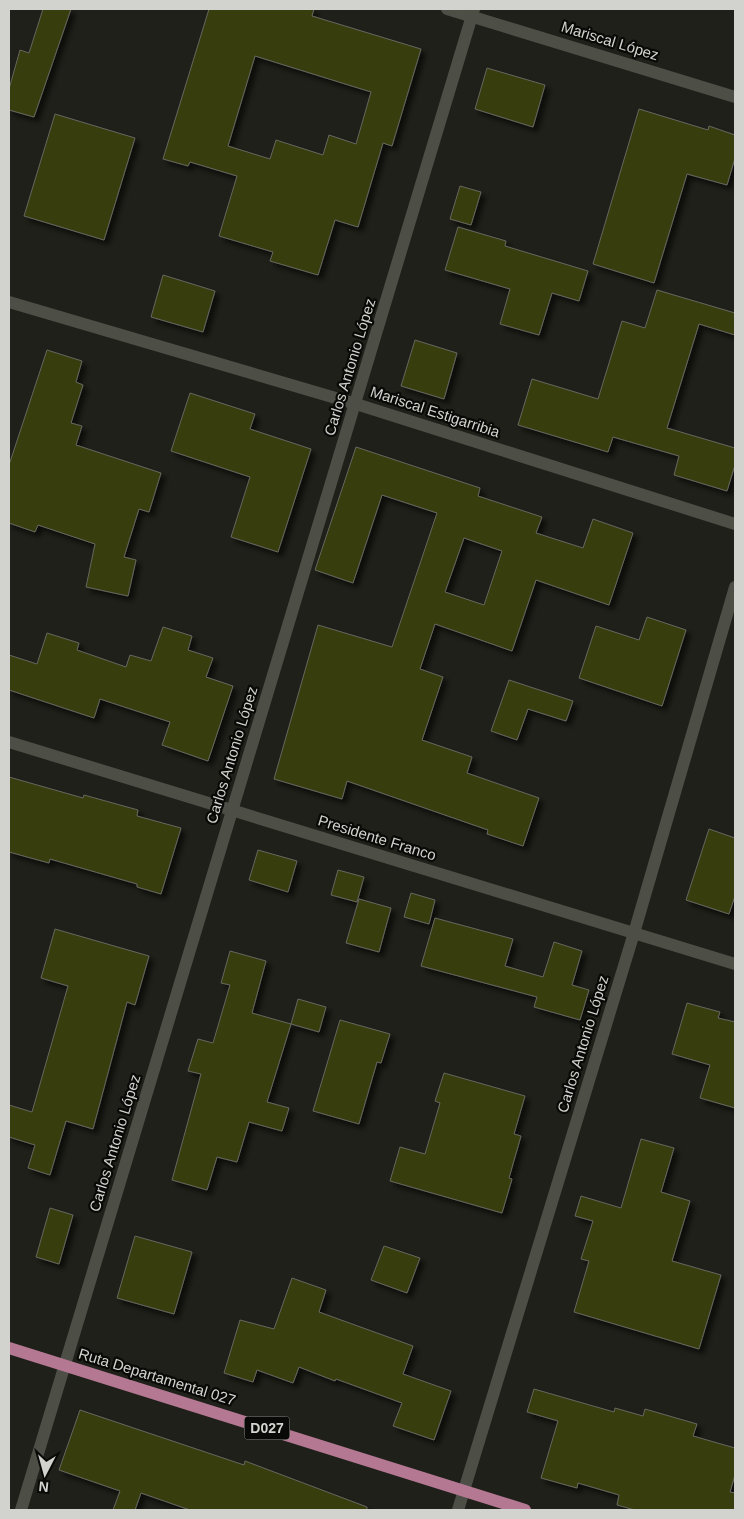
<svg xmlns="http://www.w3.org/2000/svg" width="744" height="1519" font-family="Helvetica,sans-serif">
	<defs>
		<filter id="shadow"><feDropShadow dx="4.5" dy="4.5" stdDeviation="2.5" flood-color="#0009"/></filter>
	</defs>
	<rect width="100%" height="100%" fill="#1f2019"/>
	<g fill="#383c10" stroke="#66675f" fill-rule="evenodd" filter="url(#shadow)">
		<path d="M 43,9 L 71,9 L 34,117 L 9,110 L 9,89 L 20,50 L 29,53 Z"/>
		<path d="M 209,9 L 314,9 L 312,16 L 421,49 L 392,146 L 383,143 L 358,227 L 335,220 L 318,275 L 270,261 L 273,252 L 219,236 L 237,176 L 190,162 L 188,166 L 163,159 ZM 255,56 L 371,92 L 356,144 L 329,135 L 323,155 L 276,140 L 270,159 L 228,146 Z"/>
		<path d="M 487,68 L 545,85 L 533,127 L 475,109 Z"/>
		<path d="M 639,109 L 708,130 L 709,126 L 735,135 L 735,158 L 727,185 L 687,174 L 654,283 L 593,264 Z"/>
		<path d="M 55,114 L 135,138 L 104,240 L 24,216 Z"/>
		<path d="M 460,186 L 481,192 L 471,225 L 450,219 Z"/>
		<path d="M 458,227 L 506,241 L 505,246 L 588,271 L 579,301 L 552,293 L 539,335 L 500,324 L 510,289 L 445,270 Z"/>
		<path d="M 163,275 L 215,291 L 203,332 L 151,317 Z"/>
		<path d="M 657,290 L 735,313 L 735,335 L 699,324 L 667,428 L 735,448 L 735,465 L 727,491 L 674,475 L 679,456 L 613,437 L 608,452 L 518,425 L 532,379 L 598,399 L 622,321 L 645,328 Z"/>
		<path d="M 415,340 L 457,353 L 444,399 L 401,386 Z"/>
		<path d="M 47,350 L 82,361 L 76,382 L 83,385 L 71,423 L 82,426 L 76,445 L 161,473 L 149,512 L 139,509 L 124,557 L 136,560 L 128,596 L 86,587 L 95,544 L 38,525 L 35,532 L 9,523 L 9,465 Z"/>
		<path d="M 190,393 L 255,414 L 250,429 L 311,449 L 278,552 L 231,537 L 250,477 L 171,451 Z"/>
		<path d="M 356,447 L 480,488 L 478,496 L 542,517 L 536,533 L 583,548 L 593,519 L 633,533 L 609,605 L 536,580 L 512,651 L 435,624 L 420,669 L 443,677 L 422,740 L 472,757 L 467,773 L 539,798 L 523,846 L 487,834 L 488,830 L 347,781 L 342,799 L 274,779 L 318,625 L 392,647 L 437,513 L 382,495 L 353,583 L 315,570 ZM 464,538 L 502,551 L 484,605 L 445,592 Z"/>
		<path d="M 647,617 L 686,630 L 662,706 L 579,678 L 596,626 L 639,640 Z"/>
		<path d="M 163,627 L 192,636 L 188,650 L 213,658 L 206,677 L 233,686 L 208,761 L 162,745 L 170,722 L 100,699 L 94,718 L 9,690 L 9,655 L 37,664 L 47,633 L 79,643 L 77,650 L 126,667 L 130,655 L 151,661 Z"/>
		<path d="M 509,680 L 573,701 L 566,721 L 528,709 L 517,740 L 491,731 Z"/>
		<path d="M 9,777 L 83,798 L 84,795 L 138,810 L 137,816 L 181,828 L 161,894 L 137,887 L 137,884 L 50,859 L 49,863 L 9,852 Z"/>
		<path d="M 709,829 L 735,838 L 735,896 L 729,914 L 686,900 Z"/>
		<path d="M 258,850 L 297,861 L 288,892 L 249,880 Z"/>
		<path d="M 338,870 L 364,877 L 357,902 L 331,895 Z"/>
		<path d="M 411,893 L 435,900 L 429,924 L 404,917 Z"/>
		<path d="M 359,899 L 391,908 L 379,952 L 346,943 Z"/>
		<path d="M 435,918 L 513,939 L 505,966 L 543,977 L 554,942 L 582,951 L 572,985 L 589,990 L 580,1020 L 534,1007 L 537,997 L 421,966 Z"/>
		<path d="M 55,929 L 149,956 L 135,1005 L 127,1002 L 93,1129 L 66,1121 L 50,1175 L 28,1168 L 35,1145 L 9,1137 L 9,1105 L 32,1112 L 68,986 L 41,978 Z"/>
		<path d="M 230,951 L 266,961 L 252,1013 L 291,1024 L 267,1102 L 289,1108 L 282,1131 L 249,1122 L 237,1162 L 217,1157 L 207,1190 L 172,1180 L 201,1074 L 188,1071 L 198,1039 L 213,1043 L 230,985 L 221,983 Z"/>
		<path d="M 298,999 L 326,1007 L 319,1032 L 291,1024 Z"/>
		<path d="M 687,1003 L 720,1012 L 718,1018 L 735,1022 L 735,1108 L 700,1098 L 710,1065 L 672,1054 Z"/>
		<path d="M 340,1020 L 390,1034 L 381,1063 L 377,1062 L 359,1124 L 313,1111 Z"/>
		<path d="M 444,1073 L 525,1096 L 514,1134 L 521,1136 L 509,1178 L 512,1179 L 502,1213 L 390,1181 L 400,1147 L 425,1154 L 440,1103 L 435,1101 Z"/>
		<path d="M 641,1139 L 674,1148 L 661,1192 L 690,1201 L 672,1261 L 721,1275 L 699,1349 L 574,1312 L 589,1261 L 581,1259 L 593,1221 L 575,1216 L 581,1196 L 621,1208 Z"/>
		<path d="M 50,1208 L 73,1215 L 59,1264 L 36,1257 Z"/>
		<path d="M 135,1236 L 192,1252 L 174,1314 L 117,1298 Z"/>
		<path d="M 384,1246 L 420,1258 L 407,1293 L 371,1280 Z"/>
		<path d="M 292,1278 L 326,1290 L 319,1312 L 413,1346 L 403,1374 L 451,1391 L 434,1440 L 393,1426 L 402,1403 L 336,1379 L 335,1381 L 299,1367 L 293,1383 L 257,1370 L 253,1382 L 224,1373 L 240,1320 L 274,1329 Z"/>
		<path d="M 534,1389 L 614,1412 L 615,1408 L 643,1416 L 645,1409 L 697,1424 L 693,1436 L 735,1448 L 735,1475 L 730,1492 L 735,1493 L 735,1510 L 635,1510 L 617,1505 L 619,1495 L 578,1483 L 577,1488 L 541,1478 L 558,1421 L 527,1412 Z"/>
		<path d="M 80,1410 L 244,1465 L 245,1461 L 367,1507 L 367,1510 L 190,1510 L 141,1493 L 135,1510 L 113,1510 L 120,1491 L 59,1470 Z"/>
	</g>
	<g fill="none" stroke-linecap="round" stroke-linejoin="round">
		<g stroke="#4d4f47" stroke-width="12">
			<path d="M 447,9 L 735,97"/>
			<path d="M 9,302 L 356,404 L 735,524"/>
			<path d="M 9,742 L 735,964"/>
			<path d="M 21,1510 L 474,9"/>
			<path d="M 458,1510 L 634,933 L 735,587"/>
		</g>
		<path stroke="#b47893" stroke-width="12" d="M 9,1348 L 525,1510"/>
	</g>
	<g text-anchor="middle" stroke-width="4.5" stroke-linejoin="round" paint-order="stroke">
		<rect fill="#090a07" stroke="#969792" stroke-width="1" x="244.5" y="1416.5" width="45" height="23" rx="4"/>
		<g font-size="14" font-weight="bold" fill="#d2d3ce">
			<text x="267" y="1433">D027</text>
		</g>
		<g font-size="15" fill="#d2d3ce" stroke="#090a07">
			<text transform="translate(610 41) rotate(17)" y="5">Mariscal López</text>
			<text transform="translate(350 367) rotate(-73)" y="5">Carlos Antonio López</text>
			<text transform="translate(435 412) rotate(18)" y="5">Mariscal Estigarribia</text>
			<text transform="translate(232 755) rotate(-73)" y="5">Carlos Antonio López</text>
			<text transform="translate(377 838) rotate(17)" y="5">Presidente Franco</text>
			<text transform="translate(583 1044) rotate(-73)" y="5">Carlos Antonio López</text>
			<text transform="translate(115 1143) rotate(-73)" y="5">Carlos Antonio López</text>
			<text transform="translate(157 1377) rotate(17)" y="5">Ruta Departamental 027</text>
		</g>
	</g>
	<rect width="744" height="1519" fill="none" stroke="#d2d3ce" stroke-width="20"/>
	<g transform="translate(45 1474) rotate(186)" stroke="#090a07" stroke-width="4" paint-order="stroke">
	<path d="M0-4L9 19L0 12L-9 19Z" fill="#d2d3ce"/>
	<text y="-8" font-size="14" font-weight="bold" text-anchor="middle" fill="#d2d3ce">N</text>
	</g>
</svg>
